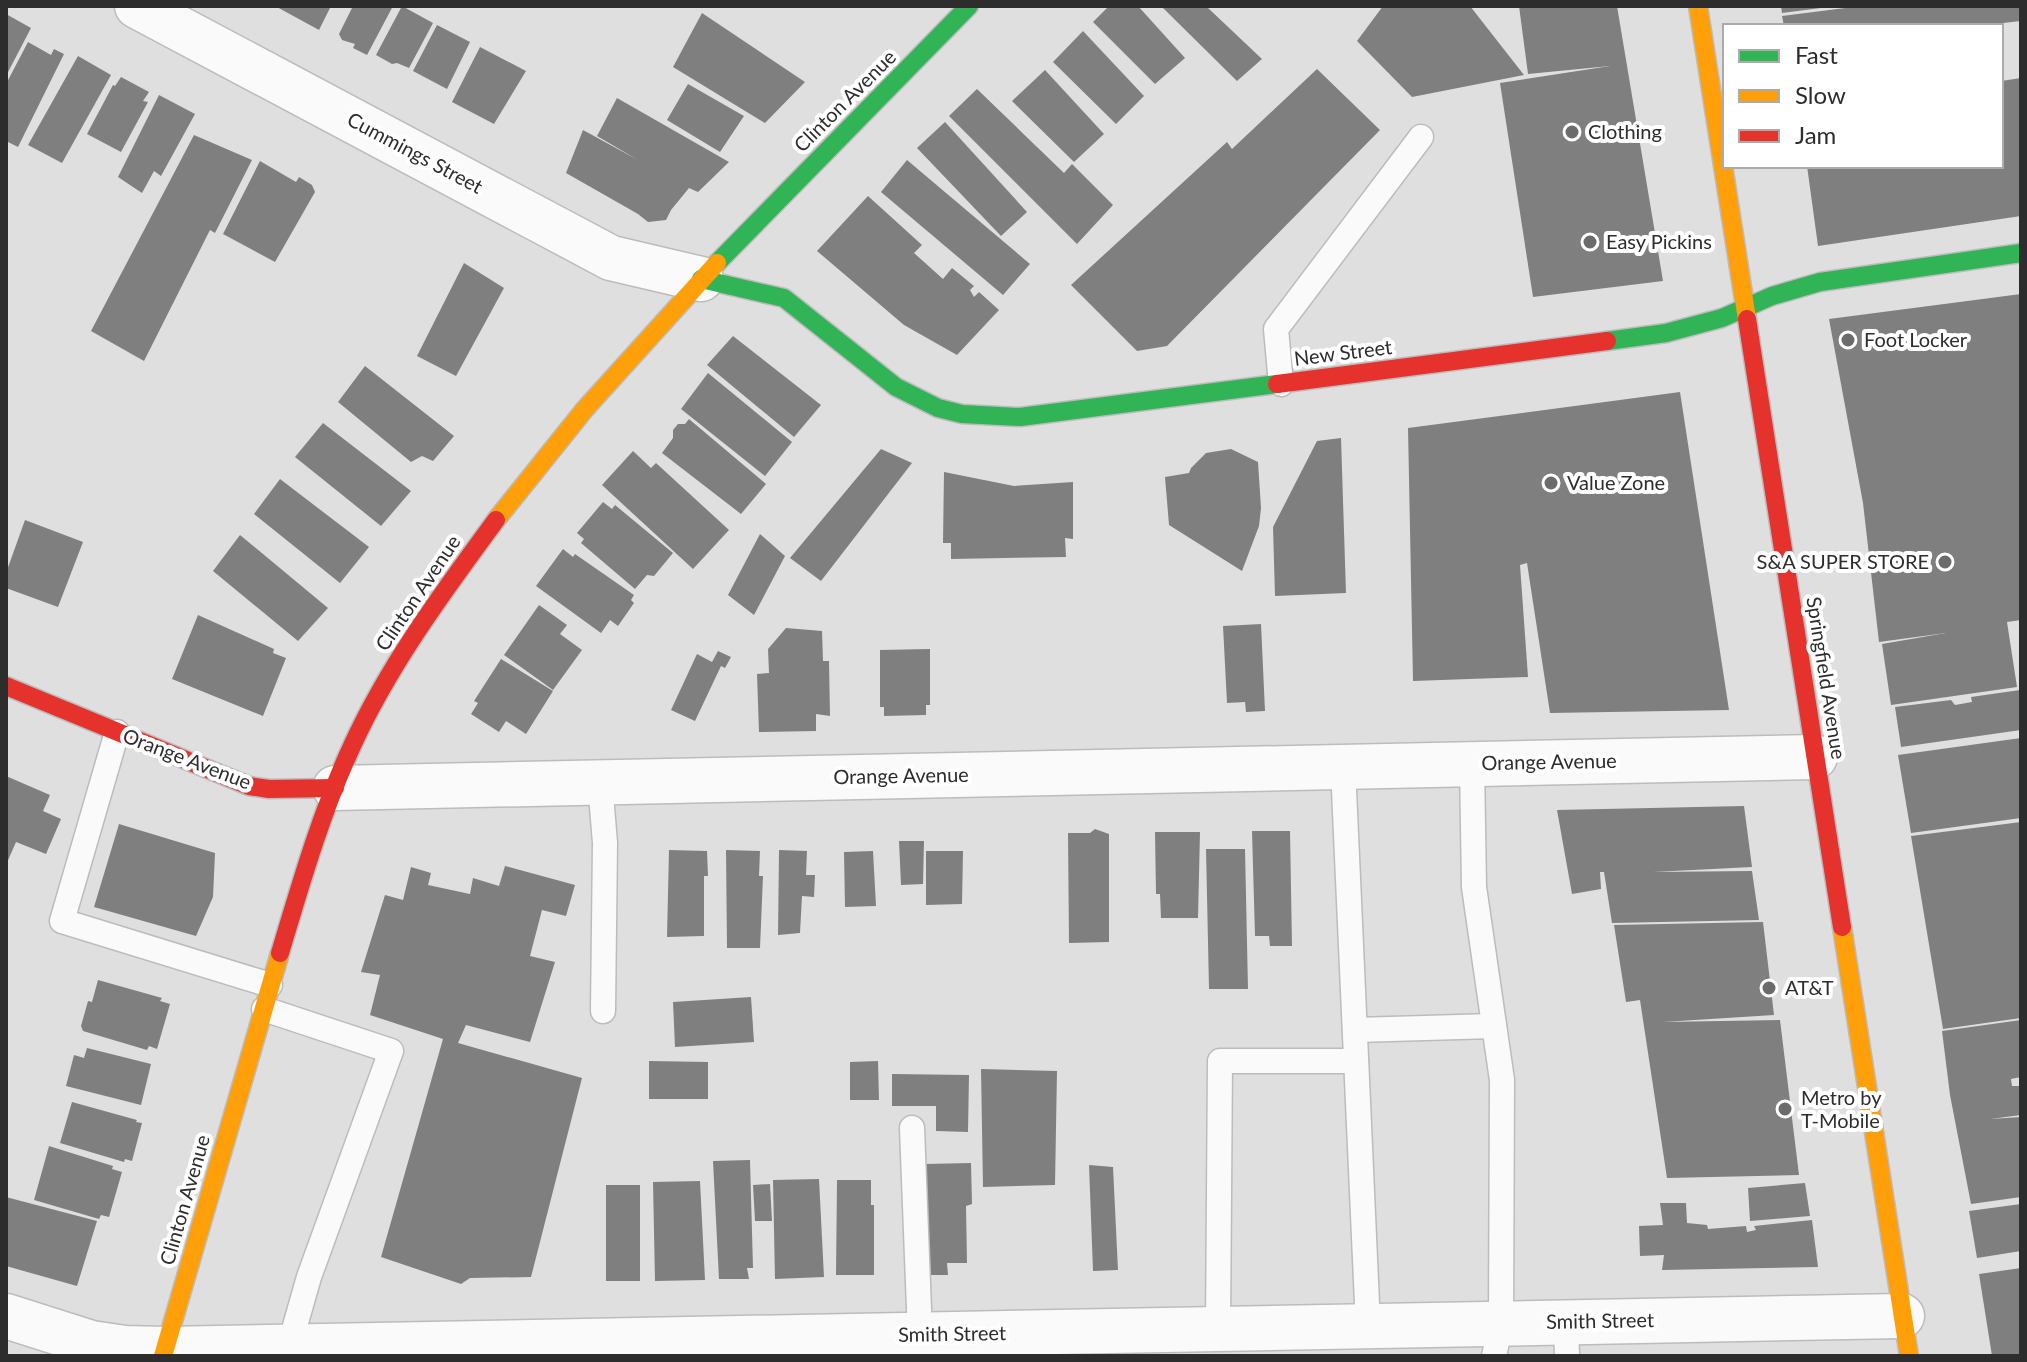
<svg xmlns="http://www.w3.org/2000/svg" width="2027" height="1362" font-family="Lato,sans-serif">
	<rect width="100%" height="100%" fill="#dfdfe0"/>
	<g fill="#807f80">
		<path d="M 275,6 L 331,6 L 319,30 Z"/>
		<path d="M 353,6 L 393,6 L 367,55 L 353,48 L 355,44 L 342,40 L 339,34 Z"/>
		<path d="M 402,6 L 433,23 L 409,68 L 397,63 L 392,64 L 376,55 Z"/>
		<path d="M 1109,6 L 1138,6 L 1185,58 L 1155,84 L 1093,22 Z"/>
		<path d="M 1161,6 L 1210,6 L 1208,8 L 1262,59 L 1237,81 Z"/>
		<path d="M 1383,6 L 1470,6 L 1524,75 L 1412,97 L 1357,41 Z"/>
		<path d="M 1519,6 L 1617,6 L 1663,281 L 1533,297 L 1500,83 L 1610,66 L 1528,74 Z"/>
		<path d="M 1781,6 L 1821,6 L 1821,8 L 1782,13 Z"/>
		<path d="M 1861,6 L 2021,6 L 2021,21 L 1976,26 L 1784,26 L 1782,16 Z"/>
		<path d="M 702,13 L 805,82 L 765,123 L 673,67 Z"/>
		<path d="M 6,14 L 31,28 L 6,76 Z"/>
		<path d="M 437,25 L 470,42 L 447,89 L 413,71 Z"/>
		<path d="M 1083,31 L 1144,96 L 1116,124 L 1053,62 Z"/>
		<path d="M 28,42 L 51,55 L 54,49 L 64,54 L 18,147 L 6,141 L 6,84 Z"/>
		<path d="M 480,47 L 526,71 L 494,124 L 452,102 Z"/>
		<path d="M 78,56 L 111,75 L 62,163 L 28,145 Z"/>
		<path d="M 1317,69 L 1380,130 L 1167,346 L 1137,351 L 1071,285 L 1227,142 L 1232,149 Z"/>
		<path d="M 1045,70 L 1104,134 L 1074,162 L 1012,101 Z"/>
		<path d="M 121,77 L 149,92 L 143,101 L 148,102 L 121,152 L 87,134 L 113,85 L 115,86 Z"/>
		<path d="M 2021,78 L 2021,216 L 1818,246 L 1807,166 L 2001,166 L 2001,81 Z"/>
		<path d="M 688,84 L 744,116 L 720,152 L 667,120 Z"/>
		<path d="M 977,89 L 1064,173 L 1072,164 L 1113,205 L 1077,244 L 949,116 Z"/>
		<path d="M 159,95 L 195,114 L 161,176 L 154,171 L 142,193 L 118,177 Z"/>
		<path d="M 617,98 L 729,162 L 698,192 L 689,188 L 671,210 L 666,220 L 648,222 L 638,214 L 566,173 L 583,130 L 638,160 L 597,136 Z"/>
		<path d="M 945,122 L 1027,212 L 1001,236 L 917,148 Z"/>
		<path d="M 194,135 L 252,160 L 215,233 L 210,230 L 144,361 L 91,331 Z"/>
		<path d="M 907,160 L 1030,264 L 1003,295 L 881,192 Z"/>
		<path d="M 260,161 L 296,182 L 299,177 L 312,185 L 315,192 L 275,262 L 223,234 Z"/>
		<path d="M 868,196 L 922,245 L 914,253 L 943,279 L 952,268 L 974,286 L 970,290 L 974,297 L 979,292 L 999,310 L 957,355 L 904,325 L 817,251 Z"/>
		<path d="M 464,263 L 504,288 L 456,376 L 417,356 Z"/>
		<path d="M 2021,294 L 2021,620 L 2007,622 L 2017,687 L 1891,705 L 1882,644 L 1946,633 L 1879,642 L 1863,503 L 1829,319 Z"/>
		<path d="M 733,336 L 821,405 L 794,437 L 707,365 Z"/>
		<path d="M 365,366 L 454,436 L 433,461 L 422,456 L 411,462 L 338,402 Z"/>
		<path d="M 708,373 L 792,442 L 765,476 L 681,409 Z"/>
		<path d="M 1680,392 L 1729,710 L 1550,713 L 1527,563 L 1520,565 L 1528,677 L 1413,681 L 1408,428 Z"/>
		<path d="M 689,419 L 766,484 L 741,514 L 662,453 L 673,438 L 673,430 L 678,424 L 685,424 Z"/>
		<path d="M 323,423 L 411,491 L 381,526 L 295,457 Z"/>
		<path d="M 1341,438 L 1346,593 L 1275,596 L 1273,527 L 1317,441 Z"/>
		<path d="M 881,449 L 912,463 L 821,581 L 790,558 Z"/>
		<path d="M 1231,449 L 1258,462 L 1261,508 L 1259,526 L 1242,571 L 1169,525 L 1165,477 L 1189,473 L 1191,468 L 1206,453 Z"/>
		<path d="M 633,451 L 651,468 L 656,463 L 729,530 L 693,569 L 602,485 Z"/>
		<path d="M 944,472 L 1014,486 L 1073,482 L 1073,539 L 1065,538 L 1066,557 L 951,559 L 951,543 L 943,543 Z"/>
		<path d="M 280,479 L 369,547 L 340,583 L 254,514 Z"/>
		<path d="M 603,502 L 612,509 L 615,505 L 673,553 L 654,576 L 647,575 L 635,589 L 581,543 L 584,539 L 577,533 Z"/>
		<path d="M 25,520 L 83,542 L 58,607 L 6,588 L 6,573 Z"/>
		<path d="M 760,534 L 785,556 L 754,615 L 728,595 Z"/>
		<path d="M 240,535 L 328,608 L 298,641 L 213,571 Z"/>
		<path d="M 563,549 L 573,557 L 575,554 L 634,595 L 631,600 L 634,603 L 618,626 L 610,620 L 601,633 L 536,586 Z"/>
		<path d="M 539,605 L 567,625 L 560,634 L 582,650 L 553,690 L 504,655 Z"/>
		<path d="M 198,615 L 274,649 L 273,653 L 286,658 L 263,716 L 172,679 Z"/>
		<path d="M 1261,624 L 1265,711 L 1246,712 L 1245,702 L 1227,703 L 1223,626 Z"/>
		<path d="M 786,628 L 822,631 L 823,661 L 829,661 L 830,716 L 816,714 L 816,731 L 759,732 L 757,674 L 769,673 L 768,649 Z"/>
		<path d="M 930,649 L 930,705 L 926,705 L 926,715 L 884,716 L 884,707 L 880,707 L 880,650 Z"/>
		<path d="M 718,651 L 731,657 L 725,668 L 721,666 L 695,721 L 671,710 L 697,654 L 712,662 Z"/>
		<path d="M 501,659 L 553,691 L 526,734 L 506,721 L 499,732 L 471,714 L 478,703 L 474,701 Z"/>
		<path d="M 2020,690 L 2021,730 L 1901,747 L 1895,707 L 1951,700 L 1955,705 L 1972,702 L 1971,697 Z"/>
		<path d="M 2021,738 L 2021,818 L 1911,833 L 1898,755 Z"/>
		<path d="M 6,776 L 50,795 L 43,811 L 61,819 L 46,854 L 16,842 L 6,865 Z"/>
		<path d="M 1744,806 L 1752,867 L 1653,872 L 1752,871 L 1759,920 L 1612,923 L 1604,872 L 1600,872 L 1601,889 L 1572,894 L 1557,810 Z"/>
		<path d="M 2021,822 L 2021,1018 L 1943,1029 L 1911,836 Z"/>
		<path d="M 119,824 L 215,853 L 213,897 L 196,936 L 94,907 Z"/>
		<path d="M 1095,829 L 1109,834 L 1109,942 L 1069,943 L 1068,833 L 1090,833 Z"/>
		<path d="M 1252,831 L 1290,831 L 1292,946 L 1270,946 L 1269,936 L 1255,936 Z"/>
		<path d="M 1155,832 L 1200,832 L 1198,918 L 1161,918 L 1160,894 L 1156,894 Z"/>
		<path d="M 899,841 L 924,841 L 923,884 L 901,885 Z"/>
		<path d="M 1206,849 L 1245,849 L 1248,989 L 1209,989 Z"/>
		<path d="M 669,850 L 707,851 L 708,876 L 704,876 L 704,936 L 667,937 Z"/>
		<path d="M 726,850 L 760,851 L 759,876 L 763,876 L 760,948 L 727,948 Z"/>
		<path d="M 779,850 L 807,851 L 806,875 L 815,875 L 814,897 L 802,896 L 800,933 L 778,935 Z"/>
		<path d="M 873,851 L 876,906 L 845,907 L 844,852 Z"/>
		<path d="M 926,851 L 963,851 L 962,904 L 926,905 Z"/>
		<path d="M 505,866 L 575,885 L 566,916 L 542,910 L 530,956 L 555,962 L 530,1042 L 466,1025 L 458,1043 L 582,1078 L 531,1277 L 470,1278 L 461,1284 L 381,1257 L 443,1039 L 370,1015 L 380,975 L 361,972 L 385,895 L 403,900 L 411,867 L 431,873 L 428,885 L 470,894 L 473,878 L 499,886 Z"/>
		<path d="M 1763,922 L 1774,1015 L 1663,1022 L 1780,1020 L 1799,1175 L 1667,1178 L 1640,1000 L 1626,1002 L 1614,925 Z"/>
		<path d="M 98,980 L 162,998 L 160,1001 L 170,1004 L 157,1049 L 149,1046 L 147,1050 L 83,1031 L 81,1026 L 88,1001 L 92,1002 Z"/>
		<path d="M 751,997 L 754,1042 L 675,1047 L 673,1002 Z"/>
		<path d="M 2021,1020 L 2021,1077 L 2011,1079 L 2012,1086 L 2021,1086 L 2021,1115 L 1990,1119 L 2021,1117 L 2021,1197 L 1971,1204 L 1950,1095 L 1942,1031 Z"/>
		<path d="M 87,1048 L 151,1064 L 141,1105 L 66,1086 L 74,1055 L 84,1058 Z"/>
		<path d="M 649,1061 L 708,1062 L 708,1099 L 649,1099 Z"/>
		<path d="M 878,1061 L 879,1100 L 850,1100 L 850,1062 Z"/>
		<path d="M 981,1069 L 1057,1071 L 1055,1185 L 983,1187 Z"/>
		<path d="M 892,1074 L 969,1075 L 968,1132 L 936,1131 L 936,1106 L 892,1106 Z"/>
		<path d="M 72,1102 L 137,1120 L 136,1122 L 142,1123 L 132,1161 L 125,1159 L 124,1162 L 60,1143 Z"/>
		<path d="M 49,1146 L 113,1166 L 112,1169 L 122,1172 L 109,1217 L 101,1215 L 99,1219 L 34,1200 Z"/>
		<path d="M 750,1160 L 753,1268 L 747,1268 L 749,1279 L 719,1279 L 713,1161 Z"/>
		<path d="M 971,1163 L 972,1204 L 966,1206 L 967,1263 L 947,1263 L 948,1275 L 926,1275 L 925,1164 Z"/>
		<path d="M 1089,1165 L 1113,1167 L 1118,1270 L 1093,1271 Z"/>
		<path d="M 819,1179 L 824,1277 L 775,1279 L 773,1180 Z"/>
		<path d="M 837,1180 L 871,1180 L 871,1205 L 874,1205 L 874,1275 L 836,1275 Z"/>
		<path d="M 700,1181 L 705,1280 L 655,1281 L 653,1182 Z"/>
		<path d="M 1805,1183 L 1810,1216 L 1750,1221 L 1748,1188 Z"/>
		<path d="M 770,1184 L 772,1221 L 755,1221 L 753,1185 Z"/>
		<rect x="606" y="1185" width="34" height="96"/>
		<path d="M 6,1197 L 97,1221 L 77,1286 L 6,1266 Z"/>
		<path d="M 1660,1203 L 1686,1203 L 1687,1223 L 1707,1225 L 1708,1229 L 1746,1226 L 1747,1232 L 1756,1230 L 1754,1226 L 1812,1220 L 1818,1267 L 1662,1270 L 1664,1255 L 1640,1256 L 1639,1226 L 1663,1225 Z"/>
		<path d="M 2021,1204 L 2021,1251 L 1977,1258 L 1969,1211 Z"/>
		<path d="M 2021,1268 L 2021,1356 L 1992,1356 L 1979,1274 Z"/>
	</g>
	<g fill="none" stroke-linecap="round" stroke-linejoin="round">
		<defs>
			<g id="lane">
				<path d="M 1281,384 L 1276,329 L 1421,137"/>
				<path d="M 117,732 L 62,921 L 270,985"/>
				<path d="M 1472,764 L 1474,887 L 1502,1080 L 1501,1323 L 1494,1356"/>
				<path d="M 1343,767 L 1368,1326"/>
				<path d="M 600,783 L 605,843 L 603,1011"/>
				<path d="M 264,1009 L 391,1051 L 309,1277 L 289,1347"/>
				<path d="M 1355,1030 L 1494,1026"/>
				<path d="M 912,1128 L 920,1335"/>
				<path d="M 1566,1322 L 1567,1356"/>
				<path d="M 1218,1329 L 1220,1061 L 1356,1061"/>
			</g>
			<g id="street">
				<path d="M 137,6 L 611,258 L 701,279"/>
				<path d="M 335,788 L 1815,757"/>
				<path d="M 6,1316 L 91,1343 L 125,1348 L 165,1349 L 1902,1316"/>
			</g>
			<g id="fast">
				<path d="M 717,263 L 969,6"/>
				<path d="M 701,279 L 784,298 L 896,387 L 938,408 L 962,414 L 1020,417 L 1277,384"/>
				<path d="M 1607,341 L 1666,333 L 1722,318 L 1772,296 L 1820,282 L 2021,253"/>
			</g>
			<g id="slow">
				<path d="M 1698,6 L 1747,319"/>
				<path d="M 496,520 L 585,409 L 717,263"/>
				<path d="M 1842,927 L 1909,1356"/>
				<path d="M 163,1356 L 280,953"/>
			</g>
			<g id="jam">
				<path d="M 1747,319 L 1842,927"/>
				<path d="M 1277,384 L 1607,341"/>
				<path d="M 6,686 L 249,786 L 269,789 L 335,788"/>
				<path d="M 280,953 C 301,883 321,813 352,746 C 389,665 443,592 496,520"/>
			</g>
		</defs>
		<use href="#lane" stroke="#bcbcbd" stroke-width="27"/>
		<use href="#street" stroke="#bcbcbd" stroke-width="47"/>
		<use href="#fast" stroke="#bcbcbd" stroke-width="21"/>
		<use href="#slow" stroke="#bcbcbd" stroke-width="21"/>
		<use href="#jam" stroke="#bcbcbd" stroke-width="21"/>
		<use href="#lane" stroke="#fafafa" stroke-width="24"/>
		<use href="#street" stroke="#fafafa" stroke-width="44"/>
		<use href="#fast" stroke="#30b455" stroke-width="18"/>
		<use href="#slow" stroke="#ff9f0a" stroke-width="18"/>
		<use href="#jam" stroke="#e5322d" stroke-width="18"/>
	</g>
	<g fill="#6b6b6c" stroke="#fff" stroke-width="3">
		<circle cx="1572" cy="132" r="8"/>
		<circle cx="1590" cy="242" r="8"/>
		<circle cx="1848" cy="340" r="8"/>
		<circle cx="1551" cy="483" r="8"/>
		<circle cx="1945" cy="562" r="8"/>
		<circle cx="1769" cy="988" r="8"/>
		<circle cx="1785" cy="1109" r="8"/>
	</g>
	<g text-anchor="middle" stroke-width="8" stroke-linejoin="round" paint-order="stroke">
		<g font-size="20" fill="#2d2d2e" stroke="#fff">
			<text transform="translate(845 101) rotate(-45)" y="7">Clinton Avenue</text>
			<text transform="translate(415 153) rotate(28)" y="7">Cummings Street</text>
			<text transform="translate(1343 353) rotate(-7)" y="7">New Street</text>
			<text transform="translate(418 593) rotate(-56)" y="7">Clinton Avenue</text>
			<text transform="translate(1826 678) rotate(81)" y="7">Springfield Avenue</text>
			<text transform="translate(187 759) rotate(21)" y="7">Orange Avenue</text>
			<text transform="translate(1549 762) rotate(-1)" y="7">Orange Avenue</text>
			<text transform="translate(901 776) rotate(-1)" y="7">Orange Avenue</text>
			<text transform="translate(185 1200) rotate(-74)" y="7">Clinton Avenue</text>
			<text transform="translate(1600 1321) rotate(-1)" y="7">Smith Street</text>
			<text transform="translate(952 1334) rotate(-1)" y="7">Smith Street</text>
		</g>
		<g font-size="20" fill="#2d2d2e" stroke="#fff" text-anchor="start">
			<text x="1588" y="139">Clothing</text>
			<text x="1606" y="249">Easy Pickins</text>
			<text x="1864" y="347">Foot Locker</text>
			<text x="1567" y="490">Value Zone</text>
			<text x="1929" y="569" text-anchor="end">S&amp;A SUPER STORE</text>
			<text x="1785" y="995">AT&amp;T</text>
			<text x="1801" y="1105">Metro by<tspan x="1801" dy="23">T-Mobile</tspan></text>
		</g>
	</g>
	<rect width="2027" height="1362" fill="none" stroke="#2d2d2e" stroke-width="16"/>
	<rect x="1723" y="24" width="280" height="144" fill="#ffffff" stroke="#ababab" stroke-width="2"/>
	<rect x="1739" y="50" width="40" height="12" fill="#30b455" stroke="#ababab" stroke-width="2"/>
	<text x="1795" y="64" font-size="24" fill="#2d2d2e">Fast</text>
	<rect x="1739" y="90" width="40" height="12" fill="#ff9f0a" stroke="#ababab" stroke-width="2"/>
	<text x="1795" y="104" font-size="24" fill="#2d2d2e">Slow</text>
	<rect x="1739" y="130" width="40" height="12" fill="#e5322d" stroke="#ababab" stroke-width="2"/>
	<text x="1795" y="144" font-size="24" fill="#2d2d2e">Jam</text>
</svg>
